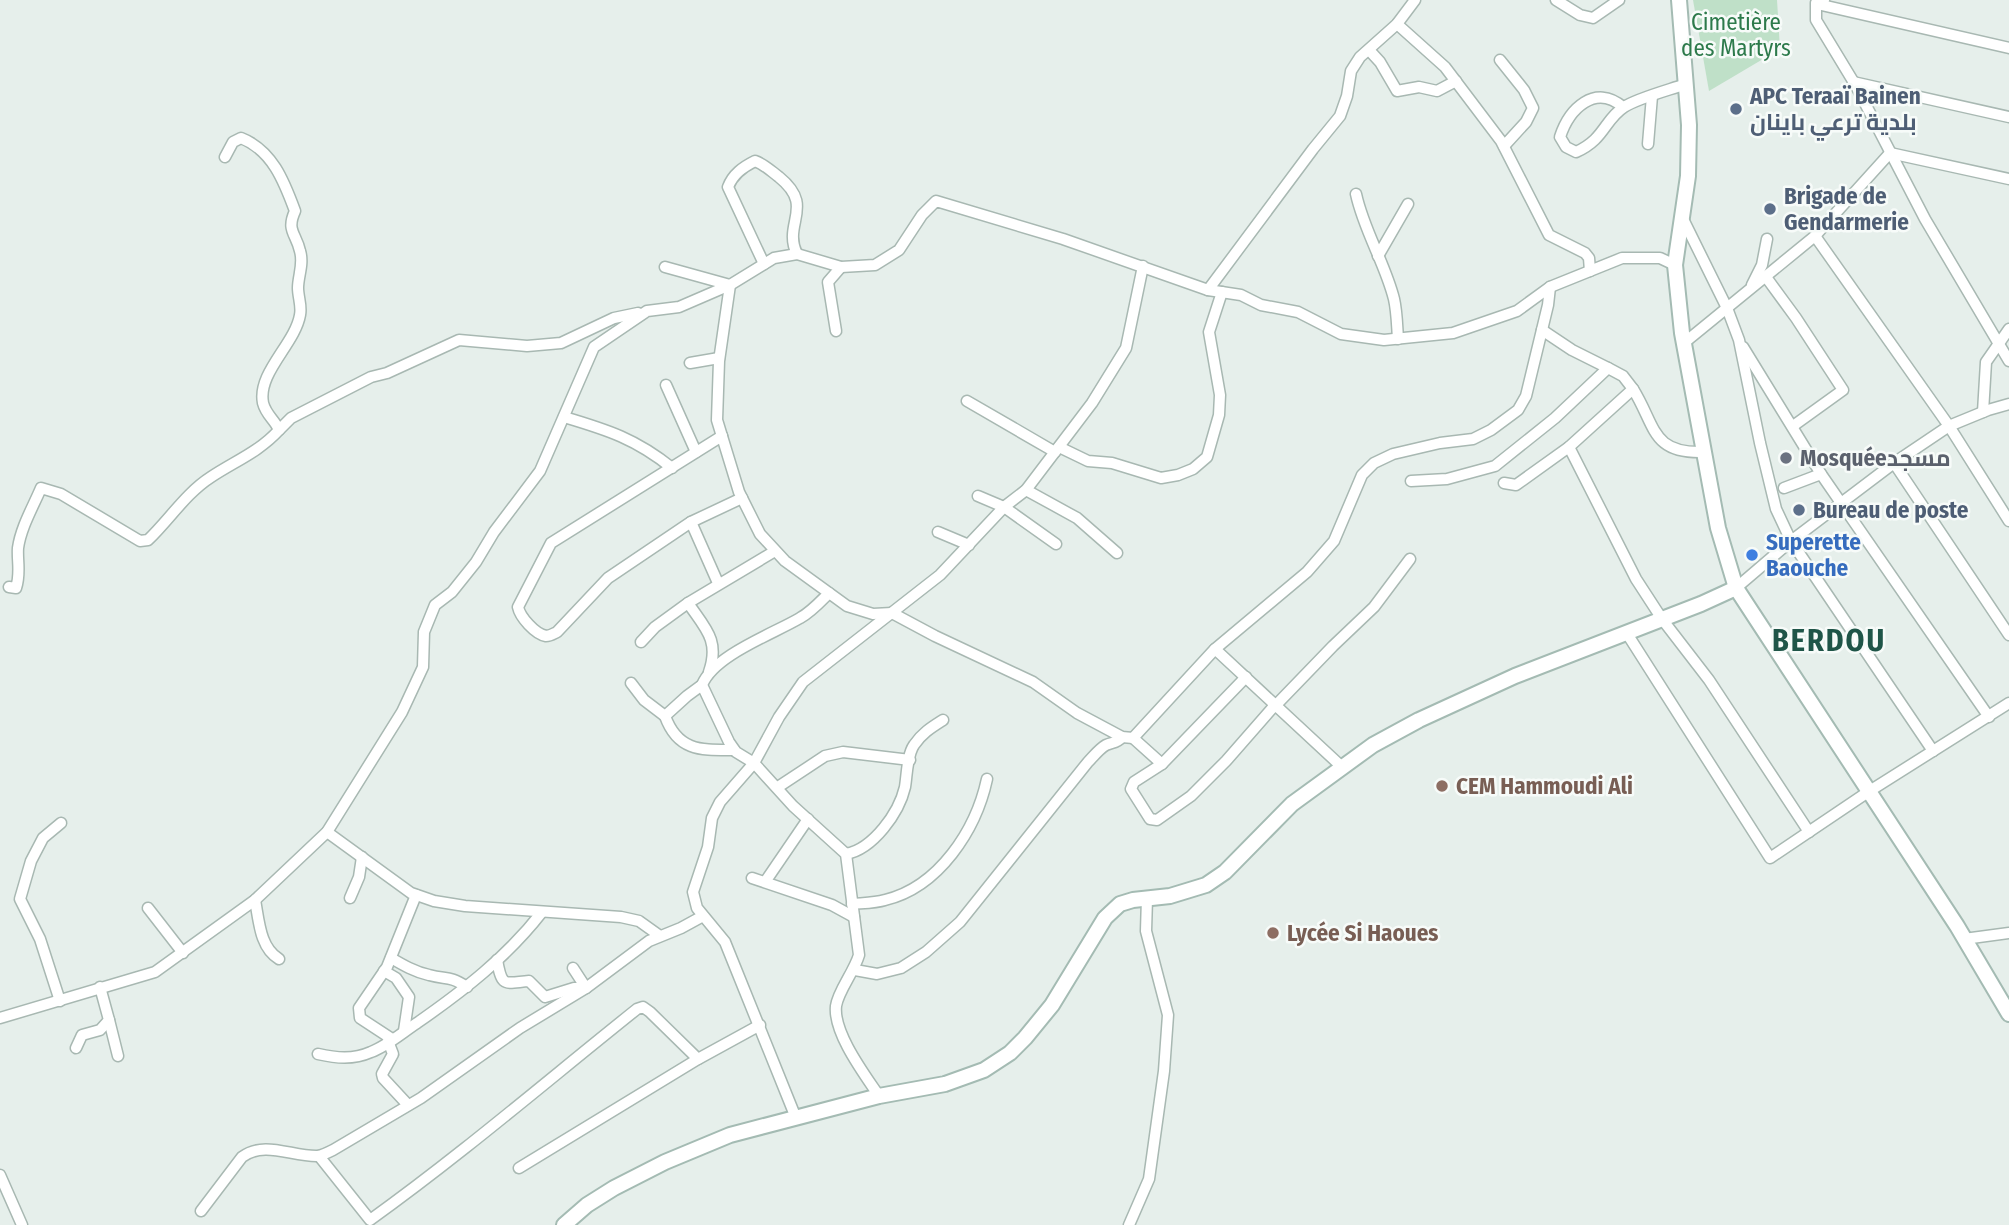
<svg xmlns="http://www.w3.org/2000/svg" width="2009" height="1225" font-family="'Fira Sans Condensed',Cairo,sans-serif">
	<rect width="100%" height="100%" fill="#e6efeb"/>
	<path fill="#bfe0c8" d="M 1693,0 L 1777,0 L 1780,49 L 1709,91 Z"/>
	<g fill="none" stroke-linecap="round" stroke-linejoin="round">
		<defs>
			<g id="minor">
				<path d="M 1556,0 L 1580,15 L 1593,18 L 1619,0"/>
				<path d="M 1824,0 L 1816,3 L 1816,20 L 1856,86 L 1925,219 L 2009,361"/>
				<path d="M 1817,4 L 2009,48"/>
				<path d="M 1397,24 L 1445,67 L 1501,141 L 1549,235 L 1585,253 L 1589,258 L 1590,271"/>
				<path d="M 1369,50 L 1380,62 L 1397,91 L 1419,87 L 1437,91 L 1456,81"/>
				<path d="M 1500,60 L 1524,90 L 1533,108 L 1526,122 L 1504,146"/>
				<path d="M 1853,82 L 2009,117"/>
				<path d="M 1623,107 C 1595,83 1569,109 1560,137 L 1566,147 L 1576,152 C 1605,139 1604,120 1624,107 C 1638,98 1669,90 1686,84"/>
				<path d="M 1648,144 L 1652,96"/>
				<path d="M 1356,194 C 1364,231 1385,263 1394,299 C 1397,312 1397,326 1398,339"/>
				<path d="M 1682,217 L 1727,308 L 1739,340 L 1760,443 L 1776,509 L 1791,541 L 1933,751"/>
				<path d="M 1815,236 L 1890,153 L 2009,179"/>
				<path d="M 1378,256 L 1408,204"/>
				<path d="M 764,264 L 728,187 C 733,174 743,167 755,161 C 764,164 771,171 779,177 C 816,207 782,223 797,254"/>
				<path d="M 665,267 L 730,285 L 719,361 L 717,420 L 739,492 L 760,534 L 785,561 L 847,606 L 873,614 L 892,613 L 935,636 L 1033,682 L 1077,713 L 1122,737 L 1133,738"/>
				<path d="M 1766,277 L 1796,318 L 1843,390 L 1793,426"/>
				<path d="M 1752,285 L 1762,265 L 1767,239"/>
				<path d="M 1208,290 L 1313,149 L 1340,116 L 1347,96 L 1351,71 L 1360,57 L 1397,24 L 1415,0"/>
				<path d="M 1542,330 L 1572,350 L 1608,368"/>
				<path d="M 836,331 L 828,282 L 841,267"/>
				<path d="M 1684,343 L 1815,236 L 1949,426 L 2009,521"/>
				<path d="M 1743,347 L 1821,474 L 1989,717"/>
				<path d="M 690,363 L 719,358"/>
				<path d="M 666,385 L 696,452"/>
				<path d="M 1633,389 C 1656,426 1651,454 1704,452"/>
				<path d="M 967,401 L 1055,452"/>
				<path d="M 1983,412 L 1986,362 L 2009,329"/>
				<path d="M 564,417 C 608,430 636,439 672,468"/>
				<path d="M 279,430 L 291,418 L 371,377 L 387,373 L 459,340 L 527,346 L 561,343 L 614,318 L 638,313"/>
				<path d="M 722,436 L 551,543 L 518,607 C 520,617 535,634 546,636 C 550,636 553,634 557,632 L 608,578 L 691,522 L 742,498"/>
				<path d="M 1059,447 L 1088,461 L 1112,463 L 1161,478 L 1178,475 L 1193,469 L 1207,457 L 1219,415 L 1220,395 L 1209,332 L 1222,292"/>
				<path d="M 1569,447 L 1636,579 L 1662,619 L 1709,680 L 1809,832"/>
				<path d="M 1894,463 L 2009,635"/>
				<path d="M 1411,481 L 1447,479 L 1495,466 L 1555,418 L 1608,368 L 1623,376 L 1633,389 L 1569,447 L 1516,485 L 1504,483"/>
				<path d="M 1784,488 L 1821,474"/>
				<path d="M 1026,490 L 1077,518 L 1117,553"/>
				<path d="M 978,496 L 1004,507 L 1056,544"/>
				<path d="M 691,522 L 718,583"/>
				<path d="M 938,532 L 969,545"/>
				<path d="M 9,587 L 16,588 C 21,573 17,561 18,548 C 21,527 33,507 41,488 L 61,494 L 140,541 L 148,540 C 169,520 186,493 211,477 C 235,461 259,452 279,430 C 275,420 266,415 263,403 C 257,373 295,344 300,315 C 302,306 298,297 298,288 C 298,276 304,264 300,251 C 296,233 286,231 295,211 C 284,181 272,150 241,138 L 233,142 L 225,157"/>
				<path d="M 1736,588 L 1791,541 L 1894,463 L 1949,426 L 1988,410 L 2009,404"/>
				<path d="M 829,593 C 820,602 811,612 800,618 C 773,634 714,655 702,685 L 729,742 L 736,752 L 754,763 L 793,806 L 846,854 L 859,955 C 854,972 838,991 836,1006 C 833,1033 865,1075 879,1096"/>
				<path d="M 1626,632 L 1770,858 L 1868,792 L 2009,703"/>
				<path d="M 641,642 L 655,627 L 688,603"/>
				<path d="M 1215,649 L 1307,572 L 1334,541 L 1362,475 L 1374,463 L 1393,454 L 1440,443 L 1473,439 L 1491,430 L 1518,410 L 1526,396 L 1548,305 L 1550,287"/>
				<path d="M 709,672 C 720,640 705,628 688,603 L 775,551"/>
				<path d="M 631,683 L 644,700 L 665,716"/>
				<path d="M 702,685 L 687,696 L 665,716 C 678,752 702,750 734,750"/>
				<path d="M 1275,705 L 1226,761 L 1191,796 L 1157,820 L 1150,819 L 1131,789 L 1134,782 L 1162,764 L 1133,738 L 1215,649 L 1342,767"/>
				<path d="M 1276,705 L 1333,646 L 1374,607 L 1410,559"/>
				<path d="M 1162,764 L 1246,677"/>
				<path d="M 778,787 L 825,756 L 843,752 L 910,760"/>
				<path d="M 327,832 L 411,893 L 434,901 L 465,906 L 621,917 L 639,921 L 660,936"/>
				<path d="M 846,854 C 873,849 899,813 905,787 C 907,775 907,755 914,745 C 922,733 932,727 943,720"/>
				<path d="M 752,878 L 832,905 L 854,917"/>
				<path d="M 765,882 L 808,819"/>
				<path d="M 350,898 L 359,877 L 362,857"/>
				<path d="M 255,900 C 259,921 260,948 279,959"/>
				<path d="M 852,904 C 863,903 875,903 885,900 C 939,887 976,830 987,779"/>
				<path d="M 148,908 L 183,953"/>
				<path d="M 1964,939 L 2009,933"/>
				<path d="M 391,958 C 403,965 415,972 429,975 C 448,980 448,975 467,987"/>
				<path d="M 497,960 C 502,988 504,983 529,981 L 545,997 L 574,988 L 585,988"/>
				<path d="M 573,968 L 586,988"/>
				<path d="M 855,970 L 877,974 L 901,968 L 926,952 L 960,922 L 1088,762 C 1094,756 1099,749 1106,745 C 1113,742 1117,743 1122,737"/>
				<path d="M 384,971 L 396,978 L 409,997 L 404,1031"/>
				<path d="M 60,1001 L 40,939 L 20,899 L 31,861 L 43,838 L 61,823"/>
				<path d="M 0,1018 L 155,972 L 255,900 L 327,832 L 402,712 L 423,667 L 424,632 L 435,605 L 452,592 L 476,562 L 494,532 L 540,471 L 594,347 L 647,311 L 679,307 L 730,285 L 774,258 L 797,254 L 841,267 L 875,265 L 899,250 L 922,215 L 936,201 L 1063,239 L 1208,290 L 1241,295 L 1261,305 L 1298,312 L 1341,334 L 1384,340 L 1453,333 L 1517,311 L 1550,287 L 1622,258 L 1660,258 L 1675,265"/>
				<path d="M 109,1020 L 118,1056"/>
				<path d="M 392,1039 L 360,1018 L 359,1008 L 387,967 L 416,895"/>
				<path d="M 388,1041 L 393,1054 L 382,1074 L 383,1078 L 408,1105"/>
				<path d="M 76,1048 L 82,1035 L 100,1030 L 109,1020 L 100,987"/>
				<path d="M 318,1054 C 336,1058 353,1060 371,1052 C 387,1046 403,1032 417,1023 C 463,991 507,957 542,912"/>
				<path d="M 796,1118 L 725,942 L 697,908 L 693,892 L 708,847 L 712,818 L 720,802 L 754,763 L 779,717 L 803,682 L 940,575 L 1004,507 L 1026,490 L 1092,403 L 1126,348 L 1143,266"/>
				<path d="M 319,1156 L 370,1220 C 462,1154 548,1080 637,1009 L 643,1007 L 650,1012 L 698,1059"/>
				<path d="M 519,1168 L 698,1059 L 760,1025"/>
				<path d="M 0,1175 L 22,1225"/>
				<path d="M 201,1211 L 242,1157 C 265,1140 292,1157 318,1156 C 323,1155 329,1152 333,1150 L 421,1098 L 520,1028 L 586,988 L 649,941 L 681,928 L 703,916"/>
				<path d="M 1129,1225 L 1149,1179 L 1164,1071 L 1168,1015 L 1146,931 L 1147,898"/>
			</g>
			<g id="secondary">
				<path d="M 1679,0 L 1689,125 L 1688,176 L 1675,265 L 1682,333 L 1718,528 L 1736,588 L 1957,926 L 2009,1014"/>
				<path d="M 564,1225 L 587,1205 L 614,1188 L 665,1162 L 730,1135 L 879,1096 L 945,1084 L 984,1070 L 1010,1053 L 1025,1038 L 1052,1005 L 1105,918 L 1120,904 L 1133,900 L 1170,896 L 1206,885 L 1225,872 L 1292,804 L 1373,745 L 1419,720 L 1515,676 L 1701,604 L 1736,588"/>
			</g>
		</defs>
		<use href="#minor" stroke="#a8b8b2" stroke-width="13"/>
		<use href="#secondary" stroke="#a4bbb3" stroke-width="18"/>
		<use href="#minor" stroke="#fff" stroke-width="10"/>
		<use href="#secondary" stroke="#fff" stroke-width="14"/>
	</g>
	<g fill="#5c6f8a" stroke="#f7fbf9" stroke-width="2.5">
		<circle cx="1736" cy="109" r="7"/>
		<circle cx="1770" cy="209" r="7"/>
		<circle cx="1799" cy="510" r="7"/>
	</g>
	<circle fill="#6b7280" stroke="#f7fbf9" stroke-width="2.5" cx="1786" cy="458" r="7"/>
	<circle fill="#3f7fe0" stroke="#f7fbf9" stroke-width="2.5" cx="1752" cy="555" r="7"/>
	<g fill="#8d6e63" stroke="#f7fbf9" stroke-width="2.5">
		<circle cx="1442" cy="786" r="7"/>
		<circle cx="1273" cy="933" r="7"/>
	</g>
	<g text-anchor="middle" stroke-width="5" stroke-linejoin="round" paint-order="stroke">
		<g font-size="23" fill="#2d7a4b" stroke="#f7fbf9">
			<text x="1736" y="30">Cimetière<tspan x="1736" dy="26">des Martyrs</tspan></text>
		</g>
		<g font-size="23" font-weight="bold" fill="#4e5e75" stroke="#f7fbf9" text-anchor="start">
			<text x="1750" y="104">APC Teraaï Bainen<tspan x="1750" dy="26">بلدية ترعي باينان</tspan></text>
			<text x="1784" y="204">Brigade de<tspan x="1784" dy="26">Gendarmerie</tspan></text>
			<text x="1813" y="518">Bureau de poste</text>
		</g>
		<g font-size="23" font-weight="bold" fill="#5b616d" stroke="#f7fbf9" text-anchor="start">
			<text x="1800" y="466">Mosquéeمسجد</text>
		</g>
		<g font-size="23" font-weight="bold" fill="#366cbe" stroke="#f7fbf9" text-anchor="start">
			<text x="1766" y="550">Superette<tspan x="1766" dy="26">Baouche</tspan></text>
		</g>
		<g font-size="23" font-weight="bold" fill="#785e54" stroke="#f7fbf9" text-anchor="start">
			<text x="1456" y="794">CEM Hammoudi Ali</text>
			<text x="1287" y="941">Lycée Si Haoues</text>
		</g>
		<g font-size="30" font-weight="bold" letter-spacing="2" fill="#1f5548" stroke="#f7fbf9">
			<text x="1829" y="651">BERDOU</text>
		</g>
	</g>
</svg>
